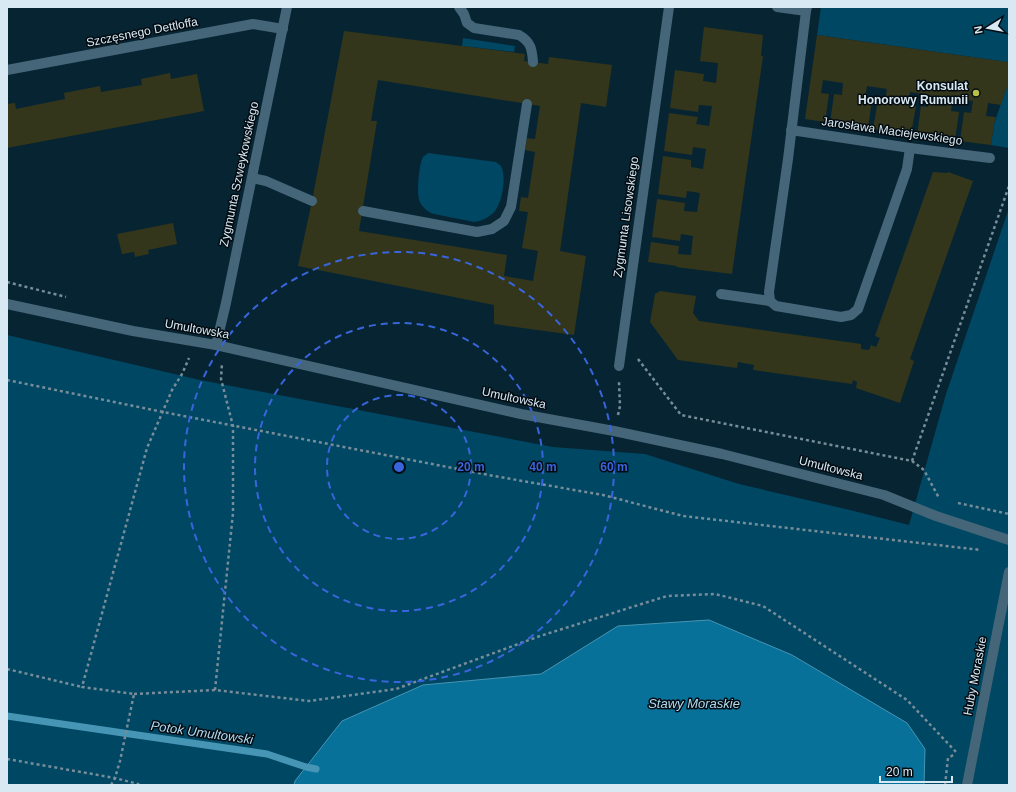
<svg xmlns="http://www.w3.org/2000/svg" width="1016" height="792" font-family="Helvetica,sans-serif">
	<rect width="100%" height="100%" fill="#072432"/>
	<g fill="#004763" fill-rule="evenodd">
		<path d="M 821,7 L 1009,7 L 1009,65 L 1007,62 L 817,35 Z"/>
		<path d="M 463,38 L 515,46 L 514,52 L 462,46 Z"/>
		<path d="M 1009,84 L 1009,148 L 991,145 L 994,124 L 1006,89 L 1008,88 Z"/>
		<path d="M 428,153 L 496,162 C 497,163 500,165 501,166 C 507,177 502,202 495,211 C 490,217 482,221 474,222 L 434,214 C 428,212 423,208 420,202 C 416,195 419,164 423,157 C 424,156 427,154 428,153 Z"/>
		<path d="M 1009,208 L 1009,785 L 924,785 L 924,780 L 920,785 L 7,785 L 7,335 L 200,380 L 553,447 L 645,454 L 739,484 L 850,510 L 909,525 L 946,394 ZM 718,624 L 792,655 L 848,688 Z"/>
	</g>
	<path fill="#07719a" stroke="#4695b5" d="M 709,620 L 792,655 L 907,723 L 925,749 L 924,785 L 294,785 L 295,781 L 342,721 L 423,685 L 541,674 L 618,626 Z"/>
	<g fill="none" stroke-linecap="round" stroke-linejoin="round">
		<path stroke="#4695b5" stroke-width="7" d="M 7,716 L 267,754 L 306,767 L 316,769"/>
	</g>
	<g fill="#34361b" fill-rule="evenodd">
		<path d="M 704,27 L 763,35 L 761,56 L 763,56 L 732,274 L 676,267 L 677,266 L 648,262 L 651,242 L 679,246 L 678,254 L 691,255 L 693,236 L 681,234 L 680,241 L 652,237 L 657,199 L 685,203 L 684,211 L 697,212 L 700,193 L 687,191 L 686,198 L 658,194 L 663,156 L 691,160 L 691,167 L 703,169 L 706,149 L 693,147 L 692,155 L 664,151 L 669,113 L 698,117 L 696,124 L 709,126 L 712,106 L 699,105 L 698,112 L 670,108 L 675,70 L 704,74 L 703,81 L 716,83 L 718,63 L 700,61 Z"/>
		<path d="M 344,31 L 525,54 L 524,61 L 548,64 L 549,57 L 612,65 L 606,107 L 581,103 L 560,251 L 586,256 L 574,335 L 494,324 L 494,305 L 298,266 L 312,201 ZM 378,80 L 540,106 L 535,139 L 527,138 L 525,150 L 535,152 L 528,198 L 521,197 L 519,211 L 528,212 L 522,248 L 538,251 L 533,281 L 504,276 L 507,255 L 359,231 L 377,121 L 371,121 Z"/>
		<path d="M 817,35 L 1007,62 L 1009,65 L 1008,88 L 1006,89 L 1001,105 L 988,103 L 986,116 L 996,117 L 994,124 L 991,145 L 960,141 L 964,112 L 971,113 L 973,101 L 953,98 L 951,111 L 959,112 L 955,140 L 917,135 L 921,106 L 928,107 L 930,95 L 910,92 L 908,105 L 916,106 L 911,134 L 873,129 L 878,100 L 885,101 L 887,89 L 867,86 L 865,99 L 872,100 L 868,128 L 830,123 L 834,94 L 842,95 L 843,83 L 823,80 L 821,93 L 829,94 L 825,122 L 805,119 Z"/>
		<path d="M 170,73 L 171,79 L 197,74 L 204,111 L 7,148 L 7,104 L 15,103 L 16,109 L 40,104 L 65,99 L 64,93 L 100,86 L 101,92 L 142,85 L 141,79 Z"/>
		<path d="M 933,172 L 947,173 L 948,172 L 973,181 L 910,359 L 914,361 L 900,403 L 856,388 L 857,382 L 853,380 L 852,384 L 753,370 L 754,365 L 738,362 L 737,368 L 678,360 L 650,322 L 655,294 L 660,291 L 696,296 L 693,313 L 699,321 L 861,344 L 861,349 L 869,350 L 871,345 L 876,347 L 880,338 L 875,336 Z"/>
		<path d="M 173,223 L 177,244 L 148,250 L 149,254 L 135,257 L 134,252 L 122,254 L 117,234 Z"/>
	</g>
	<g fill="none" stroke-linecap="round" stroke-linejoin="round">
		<g stroke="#778d99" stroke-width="2.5" stroke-dasharray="3 3" stroke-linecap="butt">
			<path d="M 7,282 L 66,297"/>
			<path d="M 638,359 L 681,415 L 912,461 L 924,470 L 939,498"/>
			<path d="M 7,380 L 163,412 L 494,476 L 603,495 L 683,516 L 981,550"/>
			<path d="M 618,415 L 620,406 L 619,382"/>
			<path d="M 912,461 L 1009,186"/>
			<path d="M 958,503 L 1009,514"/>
			<path d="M 7,669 L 82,687"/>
			<path d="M 215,690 L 233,513 L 233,426 L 221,379 L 222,363"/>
			<path d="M 134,694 L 215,690 L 309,701 L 396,689 L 540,636 L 667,596 L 715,594 L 763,606 L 907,700 L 956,752"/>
			<path d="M 7,759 L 115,778 L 138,784 L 139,785"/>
			<path d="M 111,785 L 115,778 L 120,761 L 134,694 L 82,687 L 147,448 L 172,390 L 182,374 L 189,358"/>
			<path d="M 945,785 L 948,758 L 955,754"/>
		</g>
		<g stroke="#456678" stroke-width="10">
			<path d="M 459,7 L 464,14 L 467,23 L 474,28 L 519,35 C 531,42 532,49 533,62"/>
			<path d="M 806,11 L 788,159 L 769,292 L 770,301 L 776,306 L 841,317 L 851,315 L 858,309 L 907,169 L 910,148"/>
			<path d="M 791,130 L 910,148 L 990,158"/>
			<path d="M 252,178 L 266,181 L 312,201"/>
			<path d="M 363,211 L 477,232 L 492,229 L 504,221 L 511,207 L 527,104"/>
			<path d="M 721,294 L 770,301"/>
		</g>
		<g stroke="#456678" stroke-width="10">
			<path d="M 777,7 L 806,11 L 807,7"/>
			<path d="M 7,70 L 253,24 L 283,29"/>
			<path d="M 7,304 L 133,331 L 216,345 L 521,414 L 614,431 L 722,454 L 884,495 L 936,516 L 1009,540"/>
			<path d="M 216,345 L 226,303 L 287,7"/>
			<path d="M 619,366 L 669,7"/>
			<path d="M 967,785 L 1009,572"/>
		</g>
	</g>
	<g fill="none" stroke="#3965dc" stroke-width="2" stroke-dasharray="7 5">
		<circle cx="399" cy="467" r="72"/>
		<circle cx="399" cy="467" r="144"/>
		<circle cx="399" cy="467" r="215"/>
	</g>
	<circle fill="#b9c046" stroke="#030c12" stroke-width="1.5" cx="976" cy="93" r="4"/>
	<g text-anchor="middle" stroke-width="3" stroke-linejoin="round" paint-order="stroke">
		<g font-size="12" fill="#d9e9f3" stroke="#030c12">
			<text transform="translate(142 32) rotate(-11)" y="4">Szczęsnego Dettloffa</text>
			<text transform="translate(892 131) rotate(8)" y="4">Jarosława Maciejewskiego</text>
			<text transform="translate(239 174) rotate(-78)" y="4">Zygmunta Szweykowskiego</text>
			<text transform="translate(626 217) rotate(-82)" y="4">Zygmunta Lisowskiego</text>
			<text transform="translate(197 329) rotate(10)" y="4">Umultowska</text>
			<text transform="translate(514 398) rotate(12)" y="4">Umultowska</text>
			<text transform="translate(831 468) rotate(14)" y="4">Umultowska</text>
			<text transform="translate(975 676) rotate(-79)" y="4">Huby Moraskie</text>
		</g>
		<g font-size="12" font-weight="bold" fill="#d9e9f3" stroke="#030c12" text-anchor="end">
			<text x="968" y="90">Konsulat<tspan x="968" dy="14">Honorowy Rumunii</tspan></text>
		</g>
		<g font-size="13" font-style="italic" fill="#b2dbf2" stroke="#030c12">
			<text x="694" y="708">Stawy Moraskie</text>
			<text transform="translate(202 732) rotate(8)" y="5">Potok Umultowski</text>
		</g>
	</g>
	<circle cx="399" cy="467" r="6" fill="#3965dc" stroke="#030c12" stroke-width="2"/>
	<g font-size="12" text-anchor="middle" font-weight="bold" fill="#3965dc" stroke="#030c12" stroke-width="3" stroke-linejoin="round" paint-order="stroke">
		<text x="471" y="471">20 m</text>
		<text x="543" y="471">40 m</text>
		<text x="614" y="471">60 m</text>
	</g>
	<rect width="1016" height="792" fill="none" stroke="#d9e9f3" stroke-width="16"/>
	<g transform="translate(988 28) rotate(259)" stroke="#030c12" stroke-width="3" paint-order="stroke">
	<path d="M0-3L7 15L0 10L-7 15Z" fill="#d9e9f3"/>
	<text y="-6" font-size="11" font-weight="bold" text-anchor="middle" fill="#d9e9f3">N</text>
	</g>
	<path d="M880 776v6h72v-6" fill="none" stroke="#d9e9f3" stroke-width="2"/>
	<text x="886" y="776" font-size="12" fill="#d9e9f3" stroke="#030c12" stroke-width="3" paint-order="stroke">20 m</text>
</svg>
